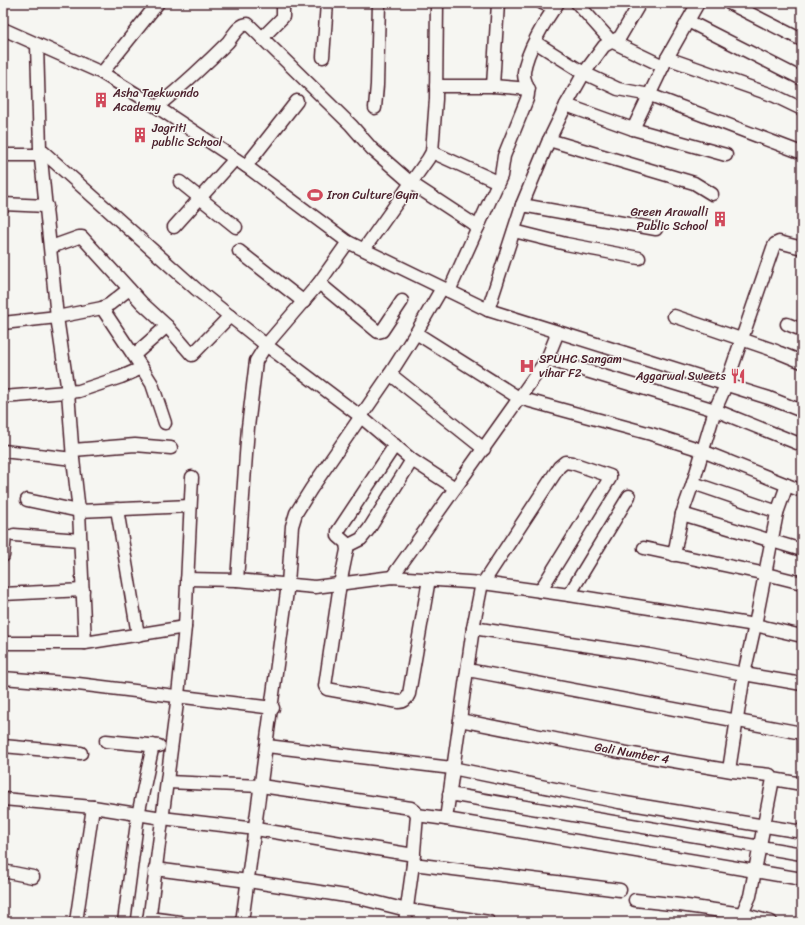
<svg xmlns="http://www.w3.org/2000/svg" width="805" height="925" font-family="Sriracha,sans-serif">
	<rect width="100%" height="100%" fill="#f6f6f2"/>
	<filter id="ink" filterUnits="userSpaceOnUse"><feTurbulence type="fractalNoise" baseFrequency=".025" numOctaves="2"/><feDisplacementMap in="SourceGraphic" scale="8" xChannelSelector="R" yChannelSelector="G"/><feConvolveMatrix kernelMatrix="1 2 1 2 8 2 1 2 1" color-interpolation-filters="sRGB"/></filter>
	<g filter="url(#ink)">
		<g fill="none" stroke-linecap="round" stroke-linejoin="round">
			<defs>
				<g id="minor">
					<path d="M 542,3 L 555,8"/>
					<path d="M 577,3 L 611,41 L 663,66"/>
					<path d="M 729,3 L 802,40"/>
					<path d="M 688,21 L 802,79"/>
					<path d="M 3,29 L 102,73 L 157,107 L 246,166 L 348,242 L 488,310 L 769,398 L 802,411"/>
					<path d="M 262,38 L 283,17 L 283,3"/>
					<path d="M 535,42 L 584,73 L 618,89 L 650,95 L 802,153"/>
					<path d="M 37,45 L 40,149 L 57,317 L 68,392 L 73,459 L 79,511 L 85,643"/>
					<path d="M 323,57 L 327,3"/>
					<path d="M 667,58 L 775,96 L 802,109"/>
					<path d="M 102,73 L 158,3"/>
					<path d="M 436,86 L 493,86 L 529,89"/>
					<path d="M 493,86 L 498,3"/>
					<path d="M 566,105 L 633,129 L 726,155"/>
					<path d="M 157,107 C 182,86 205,65 228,42 C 233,36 239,24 248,24 L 351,125 L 372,149 L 411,183 L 478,227"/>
					<path d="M 375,108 L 377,85 L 379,3"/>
					<path d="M 633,129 L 667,58 L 698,3"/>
					<path d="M 549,140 L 694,183 L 712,194"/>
					<path d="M 40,149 L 196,289 L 266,345 L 360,416 L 412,460 L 455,488"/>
					<path d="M 432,152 L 498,182"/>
					<path d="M 3,155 L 41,155"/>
					<path d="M 246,166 L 297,101"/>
					<path d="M 180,182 L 236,227"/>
					<path d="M 3,204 L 47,206"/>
					<path d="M 522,205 L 656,229"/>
					<path d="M 174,227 L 235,159"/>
					<path d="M 514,231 L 566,244 L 639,258"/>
					<path d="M 51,247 L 79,237 L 82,237 L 142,303 L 167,326 L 192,355 L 230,316"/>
					<path d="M 364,249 L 428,159 L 432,152 L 436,99 L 437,3"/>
					<path d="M 239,251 L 304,302"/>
					<path d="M 319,283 L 378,332 L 382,331 L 402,301"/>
					<path d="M 449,291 L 501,176 L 504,156 L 527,99 C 531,86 523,83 524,72 C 526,52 546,19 558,3"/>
					<path d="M 102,308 L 142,368 L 152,384 L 165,423"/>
					<path d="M 488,310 L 522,205 L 549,140 L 566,105 L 584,73 L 604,46 L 620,37 L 640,3"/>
					<path d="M 674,316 L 776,351"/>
					<path d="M 3,323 L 57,317 L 102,308 L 110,304 L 129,289"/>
					<path d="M 787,324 L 802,330"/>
					<path d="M 416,333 L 519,398 L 651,434 L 695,448 L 802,491"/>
					<path d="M 780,353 L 802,362"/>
					<path d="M 134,355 L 167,326"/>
					<path d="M 547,359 L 558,332"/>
					<path d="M 390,374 L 484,449"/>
					<path d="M 3,397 L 79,391 L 121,377 L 142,368"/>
					<path d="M 395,445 L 338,531 L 338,536 L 346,543 L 347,550 L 340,584 L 325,686 L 327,689 L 399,702 C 404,702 407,699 409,694 L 429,579"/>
					<path d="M 73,450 L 135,445 L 171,448"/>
					<path d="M 3,451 L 73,459"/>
					<path d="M 693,483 L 775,511 L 777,513 L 755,625 L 744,674 L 729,770"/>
					<path d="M 27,500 L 79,511 L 190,506"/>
					<path d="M 117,509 L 138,635"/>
					<path d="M 777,513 L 787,485"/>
					<path d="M 682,514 L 693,483 L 715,410 L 726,385 L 773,248 L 775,244 L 779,242 L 802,248"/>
					<path d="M 14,535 L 80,540"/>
					<path d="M 347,546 L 361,539 L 369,529 L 412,460"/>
					<path d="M 644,548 L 766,574 L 802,583"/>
					<path d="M 674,555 L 682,514 L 802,550"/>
					<path d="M 3,556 L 5,535"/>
					<path d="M 392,577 L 547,359 L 715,410 L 802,445"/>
					<path d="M 187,579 L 237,580 L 315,587 L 392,577 L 483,583 L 569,595 L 755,625 L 802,636"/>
					<path d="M 237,580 L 248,427 L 256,361 L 266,345 L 319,283 L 348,242"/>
					<path d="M 3,594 L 83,590"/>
					<path d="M 569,595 L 629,496"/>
					<path d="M 473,628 L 649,655 L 744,674 L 802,684"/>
					<path d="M 3,643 L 85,643 L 185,627"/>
					<path d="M 468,670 L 802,733"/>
					<path d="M 3,678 L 78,684 L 273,708"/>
					<path d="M 460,720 L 615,751 L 732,771 L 770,775 L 773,779 L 802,784"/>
					<path d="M 106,741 L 159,746"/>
					<path d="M 3,746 L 81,753"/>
					<path d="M 267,746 L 452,768 L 619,802 L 802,832"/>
					<path d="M 167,782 L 261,786 L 411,808 L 415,811 L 417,815 L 413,864 L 405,922"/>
					<path d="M 449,794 L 802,854"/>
					<path d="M 3,799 L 93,807 L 162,818 L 256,829 L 414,855"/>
					<path d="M 417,815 L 446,819 L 802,879"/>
					<path d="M 446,819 L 473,628 L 481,588 L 483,583 L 559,467 L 565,462 L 572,463 L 610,476 L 610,478 L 540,591"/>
					<path d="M 413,864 L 620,890"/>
					<path d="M 155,869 L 248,881 L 359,898 L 407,910 L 489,922"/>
					<path d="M 3,871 L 33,877"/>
					<path d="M 635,900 L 680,905 L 742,914 L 771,922"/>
					<path d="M 742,914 L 750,896 L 773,779"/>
					<path d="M 149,918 L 180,922"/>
					<path d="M 76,922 L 93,807"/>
					<path d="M 124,922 L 138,815 L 153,745"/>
					<path d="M 149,922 L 178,695 L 185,627 L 192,477"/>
					<path d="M 242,922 L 288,584 L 292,526 L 296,513 L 311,489 L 390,374 L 416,333 L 442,288"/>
				</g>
			</defs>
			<use href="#minor" stroke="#4a1f2b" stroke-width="15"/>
			<use href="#minor" stroke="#f6f6f2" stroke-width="12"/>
		</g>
	</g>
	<defs>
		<symbol id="building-bare" viewBox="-9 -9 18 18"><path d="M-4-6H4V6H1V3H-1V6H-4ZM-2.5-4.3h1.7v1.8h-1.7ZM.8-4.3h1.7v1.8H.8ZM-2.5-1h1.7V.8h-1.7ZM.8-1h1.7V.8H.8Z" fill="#d1495b" stroke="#f6f6f2" stroke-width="2.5" paint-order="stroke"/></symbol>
		<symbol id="stadium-bare" viewBox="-9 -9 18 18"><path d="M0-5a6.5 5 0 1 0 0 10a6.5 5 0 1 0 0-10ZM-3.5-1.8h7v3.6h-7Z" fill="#d1495b" stroke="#f6f6f2" stroke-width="2.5" paint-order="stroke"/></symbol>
		<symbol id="hospital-bare" viewBox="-9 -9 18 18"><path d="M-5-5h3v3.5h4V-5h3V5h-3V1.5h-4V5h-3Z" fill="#d1495b" stroke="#f6f6f2" stroke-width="2.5" paint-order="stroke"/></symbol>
		<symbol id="restaurant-bare" viewBox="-9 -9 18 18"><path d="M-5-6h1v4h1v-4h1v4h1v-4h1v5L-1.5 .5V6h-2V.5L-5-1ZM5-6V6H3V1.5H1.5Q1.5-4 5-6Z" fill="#d1495b" stroke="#f6f6f2" stroke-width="2.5" paint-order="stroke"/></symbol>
	</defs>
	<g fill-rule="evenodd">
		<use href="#building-bare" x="90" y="89" width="22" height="22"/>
		<use href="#building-bare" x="129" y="124" width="22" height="22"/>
		<use href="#stadium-bare" x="304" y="184" width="22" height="22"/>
		<use href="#building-bare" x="709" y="208" width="22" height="22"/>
		<use href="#hospital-bare" x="516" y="355" width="22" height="22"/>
		<use href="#restaurant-bare" x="727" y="365" width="22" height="22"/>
	</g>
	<g text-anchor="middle" stroke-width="3" stroke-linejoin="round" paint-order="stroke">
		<g font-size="12" fill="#4a1f2b" stroke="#f6f6f2" text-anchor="start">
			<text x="113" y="97">Asha Taekwondo<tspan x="113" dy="14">Academy</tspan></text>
			<text x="152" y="132">Jagriti<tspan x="152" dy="14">public School</tspan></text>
			<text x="327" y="199">Iron Culture Gym</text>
			<text x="708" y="216" text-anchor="end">Green Arawalli<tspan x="708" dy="14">Public School</tspan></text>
			<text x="539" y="363">SPUHC Sangam<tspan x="539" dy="14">vihar F2</tspan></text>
			<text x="726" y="380" text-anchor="end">Aggarwal Sweets</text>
		</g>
		<g font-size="12" fill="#4a1f2b" stroke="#f6f6f2">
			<text transform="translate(632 753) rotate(10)" y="4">Gali Number 4</text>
		</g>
	</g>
	<rect width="805" height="925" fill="none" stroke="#f6f6f2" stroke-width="16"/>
	<rect x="8" y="8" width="789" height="909" fill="none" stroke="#4a1f2b" stroke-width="1.5" filter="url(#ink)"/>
</svg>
